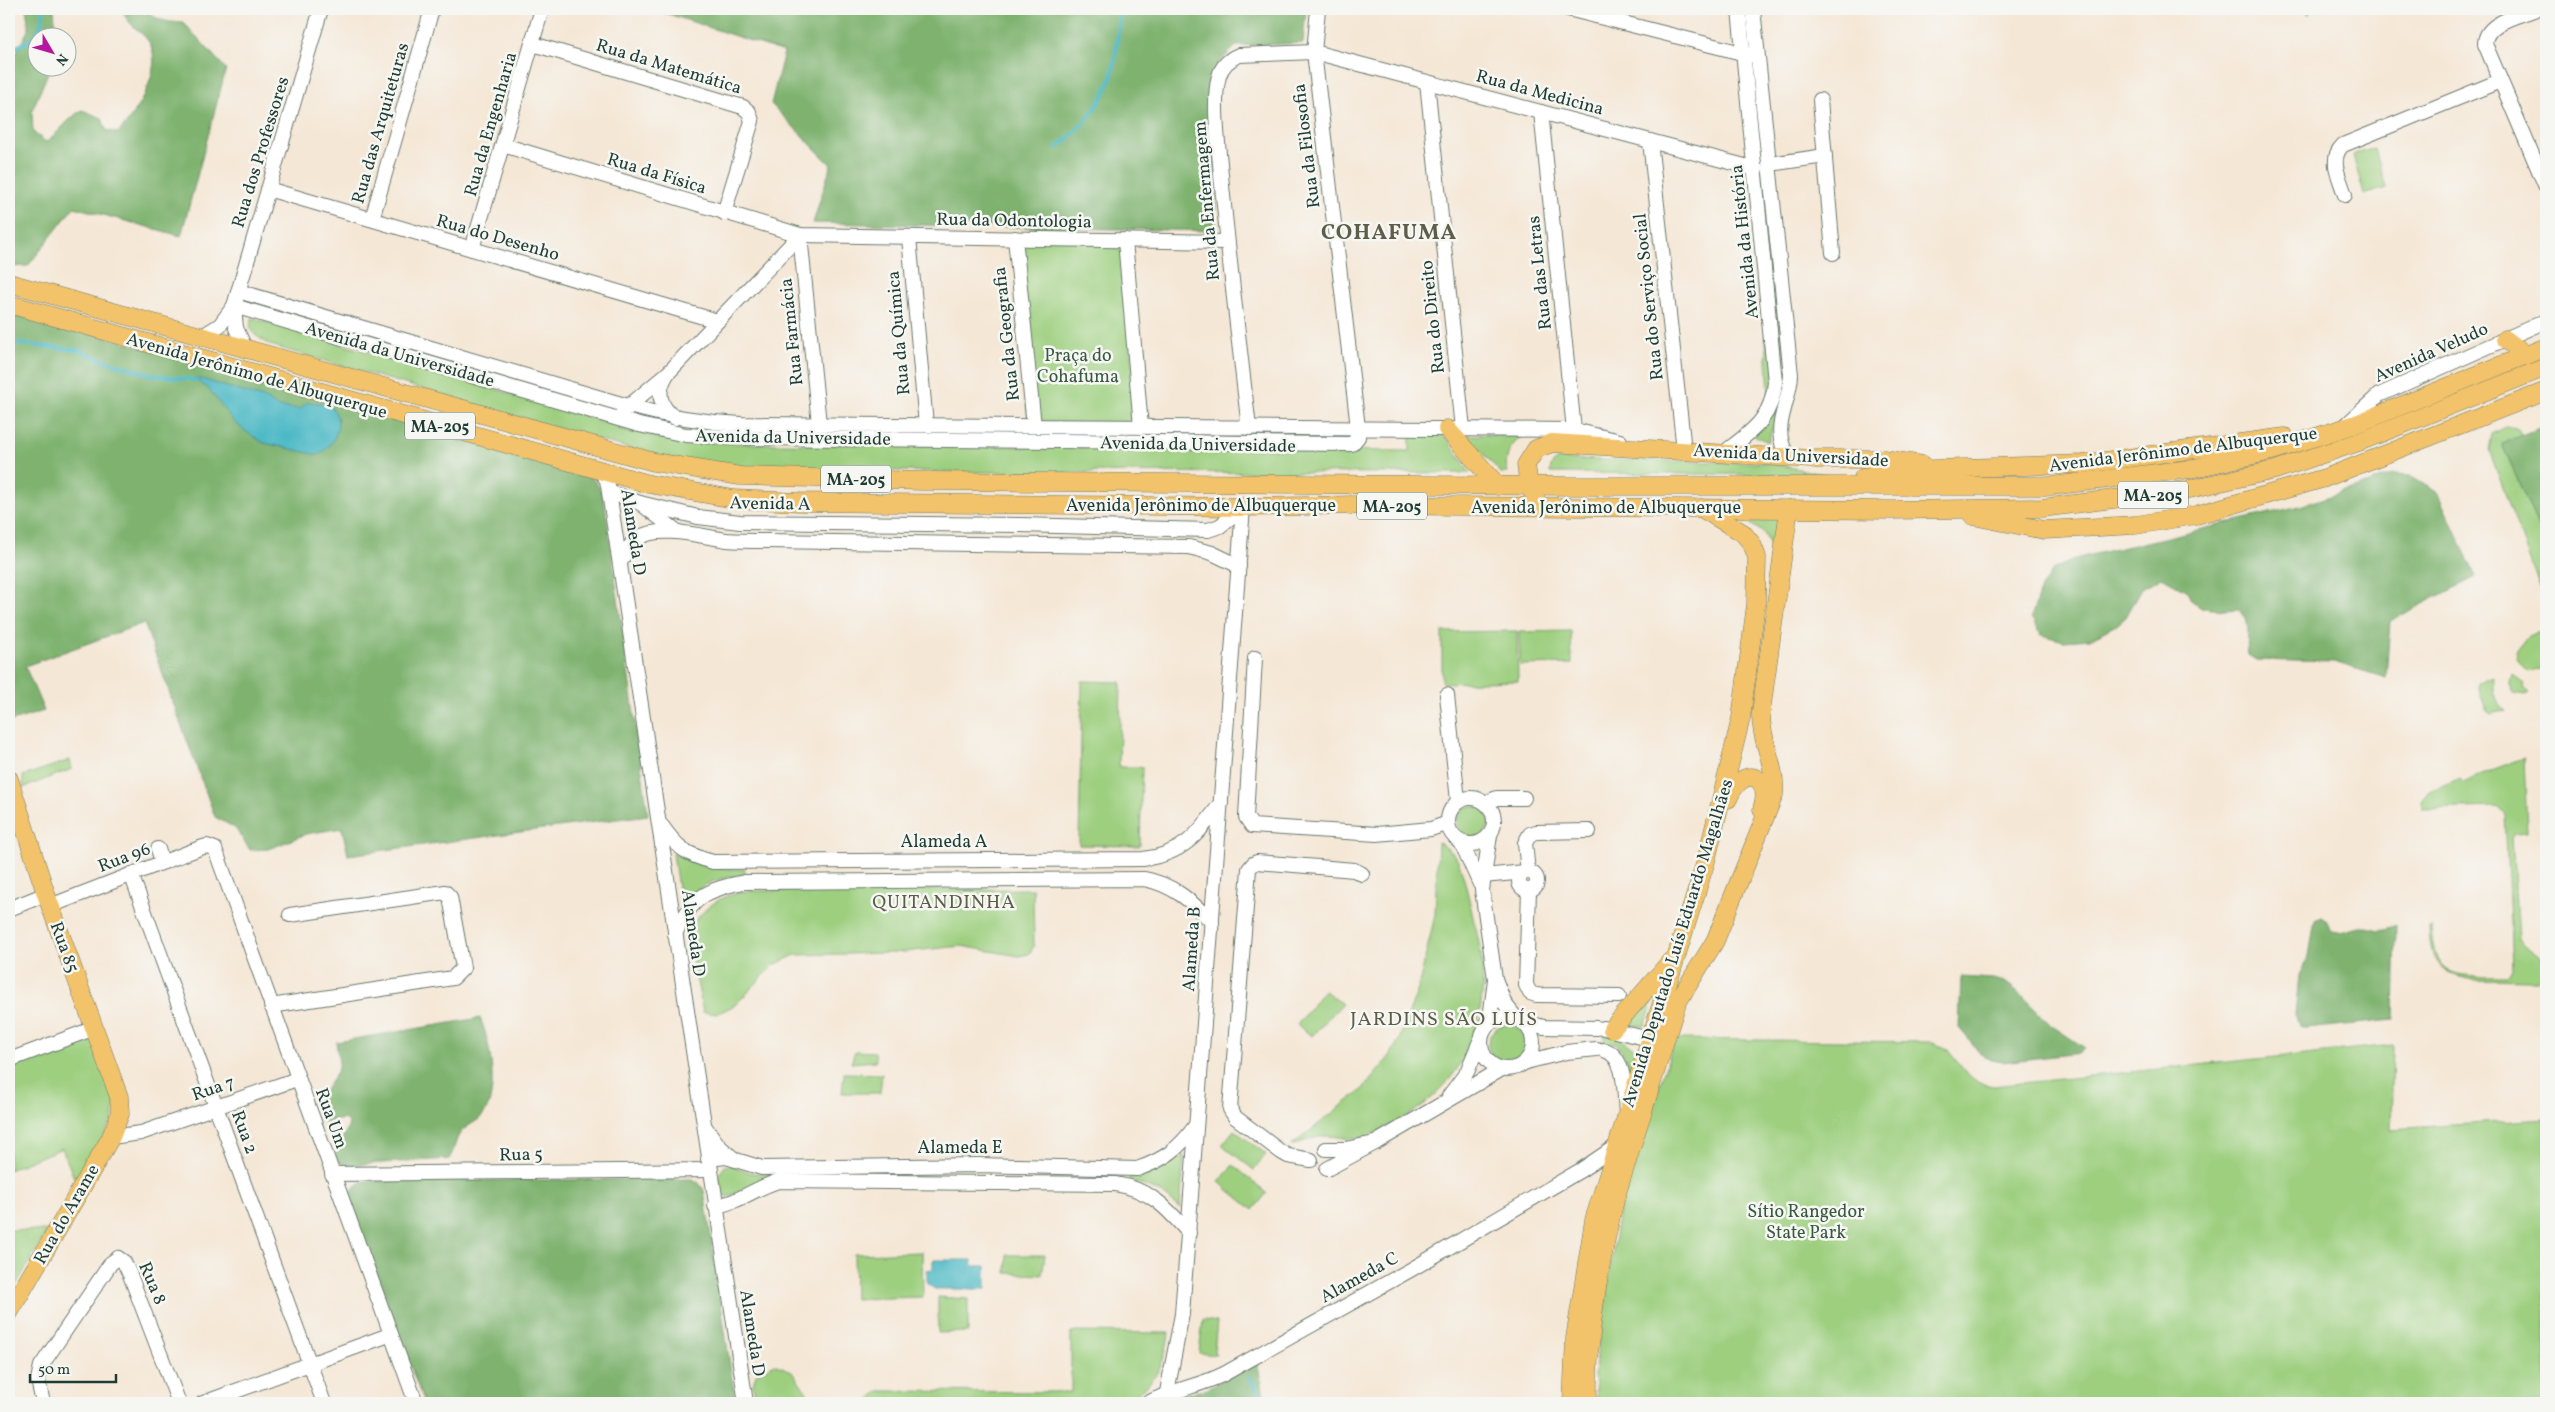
<svg xmlns="http://www.w3.org/2000/svg" width="2555" height="1412" font-family="Vollkorn,serif">
	<rect width="100%" height="100%" fill="#f6f6f2"/>
	<filter id="ink" filterUnits="userSpaceOnUse"><feTurbulence type="fractalNoise" baseFrequency=".02" numOctaves="2"/><feDisplacementMap in="SourceGraphic" scale="10" xChannelSelector="R" yChannelSelector="G"/><feConvolveMatrix kernelMatrix="1 2 1 2 8 2 1 2 1" color-interpolation-filters="sRGB"/></filter>
	<filter id="wash" filterUnits="userSpaceOnUse"><feTurbulence type="fractalNoise" baseFrequency=".0096" numOctaves="4" result="noise"/><feDisplacementMap in="SourceGraphic" scale="20" xChannelSelector="R" yChannelSelector="G"/><feGaussianBlur stdDeviation="1.12" result="paint"/><feColorMatrix in="noise" values="0 0 0 0 0 0 0 0 0 0 0 0 0 0 0 0 0 1.4 0 .05"/><feComposite in="paint" operator="in"/></filter>
	<g filter="url(#wash)">
		<rect width="100%" height="100%" fill="#f5e7d6"/>
		<g fill="#9dcf7f" stroke="#5e865a">
			<path d="M 1752,67 L 1784,357 L 1783,395 L 1768,442 L 1754,435 L 1770,414 L 1751,69 Z"/>
			<path d="M 2375,148 L 2386,188 L 2364,195 L 2353,155 Z"/>
			<path d="M 1016,237 L 1124,238 L 1137,424 L 1028,423 Z"/>
			<path d="M 252,302 L 615,406 L 612,412 L 251,304 Z"/>
			<path d="M 252,318 L 658,437 L 687,443 L 1410,451 L 1410,434 L 1444,434 L 1470,473 L 959,472 L 739,468 L 675,460 L 605,442 L 270,345 L 255,335 L 250,327 Z"/>
			<path d="M 2508,426 L 2518,430 L 2522,436 L 2502,445 L 2546,544 L 2546,604 L 2489,450 L 2492,434 Z"/>
			<path d="M 1466,435 L 1523,435 C 1511,445 1503,457 1508,473 L 1501,473 Z"/>
			<path d="M 1557,459 L 1771,463 L 1827,475 L 1550,473 L 1551,466 Z"/>
			<path d="M 1778,516 L 1774,548 L 1771,548 L 1764,533 L 1743,519 L 1744,517 Z"/>
			<path d="M 2542,630 L 2546,630 L 2546,668 L 2529,671 L 2518,661 L 2516,652 L 2528,636 Z"/>
			<path d="M 1517,631 L 1518,681 L 1442,683 L 1442,632 Z"/>
			<path d="M 1571,631 L 1572,664 L 1520,665 L 1519,632 Z"/>
			<path d="M 2511,675 L 2524,685 L 2523,688 L 2529,693 L 2525,695 L 2514,693 L 2509,683 Z"/>
			<path d="M 2494,676 C 2493,688 2494,704 2506,710 L 2491,714 L 2487,711 L 2477,686 L 2479,682 Z"/>
			<path d="M 1082,681 L 1121,682 L 1119,767 L 1142,767 L 1140,846 L 1079,845 Z"/>
			<path d="M 2524,758 L 2527,832 L 2515,833 L 2512,837 L 2518,939 L 2521,944 L 2543,960 L 2544,974 L 2537,980 L 2468,979 C 2437,972 2430,958 2429,928 L 2431,927 C 2434,982 2458,975 2503,976 L 2507,976 L 2512,968 L 2505,814 L 2497,807 L 2422,809 L 2421,801 L 2429,791 L 2461,778 L 2464,783 L 2481,774 Z"/>
			<path d="M 70,760 L 72,769 L 23,788 L 23,776 Z"/>
			<circle cx="1473" cy="822" r="16"/>
			<path d="M 1438,842 C 1443,846 1451,850 1455,856 C 1464,868 1471,912 1476,929 C 1496,1008 1471,1084 1396,1122 C 1385,1128 1374,1134 1362,1138 C 1351,1141 1339,1136 1328,1136 C 1315,1136 1303,1142 1291,1146 L 1364,1088 L 1390,1056 L 1399,1040 L 1418,989 L 1435,915 Z"/>
			<path d="M 673,853 C 698,865 717,870 745,869 L 745,874 C 715,880 699,881 681,909 Z"/>
			<path d="M 1033,889 L 1034,946 L 1029,954 L 1019,956 L 961,946 L 894,953 L 795,955 L 774,965 L 735,1005 L 717,1014 L 703,1012 L 687,933 C 704,907 717,896 748,891 Z"/>
			<path d="M 1662,975 L 1645,1026 L 1626,1026 Z"/>
			<path d="M 1324,990 L 1342,1004 L 1312,1036 L 1297,1025 Z"/>
			<circle cx="1507" cy="1044" r="19"/>
			<path d="M 1604,1033 L 1614,1034 L 1638,1051 L 1628,1084 L 1626,1058 L 1616,1044 L 1604,1044 Z"/>
			<path d="M 93,1034 L 116,1098 L 113,1119 L 83,1173 L 74,1178 L 62,1148 L 9,1170 L 9,1065 Z"/>
			<path d="M 1675,1039 L 1930,1042 L 1946,1048 L 1967,1074 L 1979,1083 L 1993,1086 L 2393,1045 L 2391,1129 L 2546,1119 L 2546,1403 L 1597,1403 L 1594,1374 L 1620,1204 Z"/>
			<path d="M 855,1051 L 875,1052 L 876,1061 L 851,1063 Z"/>
			<path d="M 844,1073 L 882,1074 L 880,1093 L 842,1093 Z"/>
			<path d="M 1234,1130 L 1266,1154 L 1254,1170 L 1222,1145 Z"/>
			<path d="M 1184,1155 L 1180,1208 L 1162,1193 L 1129,1180 L 1129,1177 L 1159,1171 Z"/>
			<path d="M 731,1165 L 751,1173 L 771,1173 L 772,1177 L 727,1197 L 721,1193 L 719,1174 L 725,1166 Z"/>
			<path d="M 1233,1165 L 1267,1193 L 1253,1210 L 1219,1182 Z"/>
			<path d="M 9,1230 L 47,1231 L 9,1298 Z"/>
			<path d="M 922,1252 L 923,1297 L 855,1299 L 854,1254 Z"/>
			<path d="M 1007,1255 L 1045,1255 L 1042,1275 L 1006,1273 Z"/>
			<path d="M 938,1297 L 968,1299 L 968,1332 L 938,1333 Z"/>
			<path d="M 1203,1320 L 1217,1322 L 1214,1352 L 1216,1355 L 1199,1353 Z"/>
			<path d="M 1071,1332 L 1169,1333 C 1164,1369 1155,1384 1123,1403 L 866,1403 L 878,1391 L 1071,1392 Z"/>
			<path d="M 774,1364 L 792,1371 L 814,1403 L 756,1403 L 753,1384 L 756,1374 Z"/>
		</g>
		<g fill="#7eb26e" stroke="#4e7851">
			<path d="M 26,9 L 54,9 L 56,37 L 38,38 L 38,68 L 50,68 L 32,111 L 33,132 L 46,142 C 60,132 68,118 82,110 L 102,118 L 106,130 L 118,133 C 136,114 165,68 149,42 C 141,30 124,23 123,9 L 148,9 C 155,22 170,22 184,23 L 226,69 L 181,236 L 74,207 L 28,266 L 9,267 L 9,68 L 29,28 Z"/>
			<path d="M 653,9 L 1306,9 L 1303,43 L 1236,46 L 1217,65 L 1213,87 L 1216,231 L 813,223 L 831,165 L 771,104 L 784,52 Z"/>
			<path d="M 9,309 L 591,477 L 600,488 L 605,505 L 648,815 L 348,855 L 342,828 L 306,834 L 269,849 L 250,850 L 235,828 L 215,817 L 144,623 L 25,666 L 44,711 L 9,722 Z"/>
			<path d="M 2546,425 L 2546,544 L 2502,444 Z"/>
			<path d="M 2393,475 L 2410,476 L 2438,493 L 2476,577 L 2390,621 L 2386,678 L 2334,662 L 2256,660 L 2248,655 C 2245,637 2254,622 2238,609 L 2225,610 L 2201,608 L 2191,600 L 2187,591 L 2162,577 L 2142,588 L 2126,617 L 2118,624 L 2090,639 L 2064,641 L 2041,635 L 2031,617 L 2041,588 L 2054,569 L 2078,558 L 2300,506 Z"/>
			<path d="M 2321,917 L 2327,921 L 2330,930 C 2342,935 2348,928 2361,927 C 2379,927 2375,934 2396,925 L 2394,1020 L 2305,1029 L 2300,1026 L 2295,1015 L 2299,975 L 2309,956 L 2315,920 Z"/>
			<path d="M 1961,977 L 1993,979 L 2005,982 L 2018,992 L 2052,1026 L 2085,1048 L 2080,1053 L 2002,1062 L 1992,1060 L 1984,1057 L 1959,1028 Z"/>
			<path d="M 480,1018 C 490,1041 500,1094 483,1115 C 477,1123 465,1125 459,1135 C 455,1141 455,1150 449,1159 L 347,1165 L 339,1163 C 328,1148 347,1138 349,1123 L 344,1119 L 324,1122 L 318,1118 L 322,1095 L 337,1072 L 339,1063 L 336,1042 Z"/>
			<path d="M 692,1179 L 698,1182 L 704,1190 L 735,1399 L 704,1403 L 424,1403 L 349,1201 C 350,1190 354,1185 364,1181 Z"/>
			<path d="M 1257,1362 L 1266,1403 L 1162,1403 L 1173,1396 L 1204,1390 Z"/>
		</g>
		<g fill="#4ab8c5" stroke="#347a7c">
			<path d="M 198,378 L 263,398 L 278,407 L 300,409 L 308,402 L 328,404 C 347,419 336,445 318,455 L 264,443 L 248,433 L 234,422 L 208,388 L 195,380 Z"/>
			<path d="M 933,1260 L 972,1260 L 972,1266 L 986,1266 L 986,1289 L 935,1289 L 927,1284 L 927,1270 L 933,1269 Z"/>
		</g>
		<g fill="none" stroke-linecap="round" stroke-linejoin="round">
			<g stroke="#4ab8c5" stroke-width="4">
				<path d="M 2309,13 L 2311,9"/>
				<path d="M 9,49 C 30,44 44,32 43,9"/>
				<path d="M 1056,148 C 1076,135 1104,101 1111,78 C 1117,56 1118,32 1120,9"/>
				<path d="M 9,341 L 21,344 L 78,350 L 105,361 L 153,375 L 195,380"/>
				<path d="M 1249,1377 L 1260,1394 L 1261,1403"/>
			</g>
		</g>
	</g>
	<g filter="url(#ink)">
		<g fill="none" stroke-linecap="round" stroke-linejoin="round">
			<defs>
				<g id="minor">
					<path d="M 1568,9 L 1750,55"/>
					<path d="M 1753,9 L 1791,375 C 1789,408 1769,428 1789,458"/>
					<path d="M 2536,9 C 2519,16 2485,22 2485,44 L 2546,187"/>
					<path d="M 533,44 L 743,107 L 749,112 L 752,121 L 724,213"/>
					<path d="M 1427,82 L 1463,429"/>
					<path d="M 1820,100 L 1833,253"/>
					<path d="M 1541,112 L 1574,430"/>
					<path d="M 1650,141 L 1684,450"/>
					<path d="M 503,145 L 800,235 L 1227,242"/>
					<path d="M 1770,164 L 1825,156"/>
					<path d="M 268,189 L 717,321"/>
					<path d="M 2345,195 C 2340,178 2328,159 2343,145 L 2500,81"/>
					<path d="M 372,219 L 432,9"/>
					<path d="M 800,235 L 819,424"/>
					<path d="M 909,237 L 926,425"/>
					<path d="M 1015,238 L 1034,426"/>
					<path d="M 1125,240 L 1141,427"/>
					<path d="M 472,249 L 542,9"/>
					<path d="M 238,291 L 628,406 C 666,416 702,422 741,424 L 1574,430 L 1620,441"/>
					<path d="M 234,306 L 639,425 L 686,435 L 747,438 L 1352,444 L 1358,437 L 1358,428 L 1314,52 L 1318,9"/>
					<path d="M 201,337 L 220,325 L 234,306"/>
					<path d="M 246,350 L 236,328 L 234,306 L 321,9"/>
					<path d="M 667,374 C 656,392 659,406 675,418"/>
					<path d="M 623,411 L 669,372 L 800,235"/>
					<path d="M 2345,426 L 2379,395 L 2546,321"/>
					<path d="M 1249,428 C 1239,343 1229,259 1221,175 C 1219,149 1212,101 1219,76 C 1222,66 1229,59 1239,55 L 1314,52 L 1756,169"/>
					<path d="M 1725,452 C 1752,431 1772,419 1775,382 L 1739,9"/>
					<path d="M 599,470 L 607,480 L 609,492 L 746,1403"/>
					<path d="M 609,492 L 640,503 L 678,532"/>
					<path d="M 640,503 L 698,517 L 740,522 L 1020,525 L 1208,530 L 1220,526 L 1243,507"/>
					<path d="M 620,563 C 624,554 630,544 638,538 C 659,524 704,537 727,540 C 739,541 753,541 766,541 L 1189,547 L 1212,553 L 1239,566"/>
					<path d="M 1255,658 L 1246,817 L 1252,826 L 1377,834 L 1431,829 L 1448,823"/>
					<path d="M 1447,695 L 1458,801"/>
					<circle cx="1471" cy="821" r="23"/>
					<path d="M 1486,802 L 1497,798 L 1524,798"/>
					<path d="M 662,826 C 677,848 687,855 713,862 L 1143,859 C 1184,854 1198,834 1221,803"/>
					<path d="M 1490,835 L 1482,890 L 1495,979"/>
					<path d="M 1461,842 L 1480,884"/>
					<path d="M 158,849 L 162,862"/>
					<path d="M 1528,872 L 1525,843 L 1530,834 L 1536,832 L 1589,831"/>
					<circle cx="1528" cy="881" r="9"/>
					<path d="M 131,874 L 324,1403"/>
					<path d="M 1483,876 L 1525,872"/>
					<path d="M 1529,890 L 1526,985 L 1530,993 L 1536,995 L 1619,996"/>
					<path d="M 50,906 L 200,848 L 207,846 L 215,849 L 416,1403"/>
					<path d="M 9,909 L 46,894"/>
					<path d="M 675,934 C 692,897 705,890 744,882 L 1144,879 C 1173,884 1192,902 1212,922"/>
					<path d="M 271,1006 L 453,978 L 463,968 L 450,897 L 445,892 L 290,915"/>
					<circle cx="1507" cy="1043" r="26"/>
					<path d="M 1524,1022 L 1544,1027 L 1597,1028"/>
					<path d="M 1485,1028 L 1491,1011 L 1495,979 L 1505,1004 L 1516,1018"/>
					<path d="M 1604,1028 L 1649,1039"/>
					<path d="M 1604,1050 C 1627,1056 1624,1094 1626,1113"/>
					<path d="M 9,1060 L 95,1028"/>
					<path d="M 1526,1062 L 1566,1052 L 1597,1049"/>
					<path d="M 1449,1096 L 1467,1072 L 1480,1041"/>
					<path d="M 705,1127 L 719,1146 L 734,1159"/>
					<path d="M 111,1137 L 141,1133 L 297,1079"/>
					<path d="M 1375,1143 L 1502,1069"/>
					<path d="M 1326,1149 L 1345,1149 L 1375,1143 L 1327,1169"/>
					<path d="M 708,1159 L 726,1157 L 762,1168 L 979,1165 L 1137,1169 C 1164,1160 1180,1148 1196,1125"/>
					<path d="M 1311,1160 L 1288,1156 L 1281,1152 L 1235,1117 L 1230,1109 L 1249,869 L 1253,864 L 1257,862 L 1354,870 L 1362,874"/>
					<path d="M 332,1174 L 710,1170"/>
					<path d="M 715,1206 C 739,1203 756,1187 779,1181 L 1115,1184 C 1150,1189 1167,1208 1189,1233"/>
					<path d="M 1167,1392 L 1182,1314 L 1243,507"/>
					<path d="M 43,1403 L 38,1380 L 41,1366 L 111,1263 L 118,1258 L 124,1262 L 130,1275 L 179,1403"/>
					<path d="M 203,1403 L 389,1335"/>
					<path d="M 1148,1403 C 1173,1389 1198,1387 1224,1374 L 1412,1269 L 1581,1170 L 1615,1147"/>
				</g>
				<g id="major">
					<path d="M 9,283 L 654,462 L 740,476 L 924,481 L 1569,486 L 2051,486 L 2190,469 L 2272,451 L 2356,424 L 2546,347"/>
					<path d="M 9,304 L 649,484 L 734,499 L 800,502 L 1243,507 L 1356,505 L 1892,510 L 2042,508 L 2185,490 L 2275,470 L 2359,442 L 2546,367"/>
					<path d="M 2505,339 L 2526,355"/>
					<path d="M 1447,429 L 1498,486"/>
					<path d="M 1863,478 L 1935,469 L 2083,464 L 2285,437"/>
					<path d="M 1535,496 L 1529,486 L 1526,465 L 1536,449 L 1552,443 L 1811,459 L 1884,459 L 1923,465"/>
					<path d="M 1973,516 L 2044,530 L 2136,525 L 2196,515 L 2325,478 L 2546,391"/>
					<path d="M 9,779 L 46,894 L 119,1097 L 120,1114 L 111,1137 L 9,1313"/>
					<path d="M 1728,799 C 1743,763 1773,775 1762,809"/>
					<path d="M 1612,1029 L 1671,961"/>
					<path d="M 1572,1403 L 1575,1338 L 1594,1220 L 1706,861 L 1741,718 L 1756,604 L 1757,557 L 1752,544 L 1743,533 L 1701,508"/>
					<path d="M 1588,1403 C 1586,1338 1600,1259 1616,1196 L 1677,1003 L 1715,941 L 1774,795 C 1777,766 1760,741 1761,712 L 1789,509"/>
				</g>
			</defs>
			<use href="#minor" stroke="#6a786d" stroke-width="16"/>
			<use href="#major" stroke="#6a786d" stroke-width="19"/>
			<use href="#minor" stroke="#fff" stroke-width="14"/>
			<use href="#major" stroke="#f2c36a" stroke-width="18"/>
		</g>
	</g>
	<g text-anchor="middle" stroke-width="5" stroke-linejoin="round" paint-order="stroke">
		<g fill="#f6f6f2" stroke="#60746d" stroke-width="1">
			<rect x="405" y="412.5" width="70" height="27" rx="4"/>
			<rect x="821" y="465.5" width="70" height="27" rx="4"/>
			<rect x="2118" y="481.5" width="70" height="27" rx="4"/>
			<rect x="1357" y="492.5" width="70" height="27" rx="4"/>
		</g>
		<g font-size="16" font-weight="bold" fill="#1f3d34">
			<text x="440" y="432">MA-205</text>
			<text x="856" y="485">MA-205</text>
			<text x="2153" y="501">MA-205</text>
			<text x="1392" y="512">MA-205</text>
		</g>
		<g font-size="18" fill="#1f3d34" stroke="#f6f6f2">
			<text transform="translate(669 66) rotate(17)" y="6">Rua da Matemática</text>
			<text transform="translate(1540 92) rotate(15)" y="6">Rua da Medicina</text>
			<text transform="translate(380 123) rotate(-74)" y="6">Rua das Arquiteturas</text>
			<text transform="translate(490 124) rotate(-74)" y="6">Rua da Engenharia</text>
			<text transform="translate(1306 146) rotate(-97)" y="6">Rua da Filosofia</text>
			<text transform="translate(260 152) rotate(-73)" y="6">Rua dos Professores</text>
			<text transform="translate(657 173) rotate(17)" y="6">Rua da Física</text>
			<text transform="translate(1206 201) rotate(-95)" y="6">Rua da Enfermagem</text>
			<text transform="translate(1014 220) rotate(1)" y="6">Rua da Odontologia</text>
			<text transform="translate(498 237) rotate(16)" y="6">Rua do Desenho</text>
			<text transform="translate(1744 242) rotate(-96)" y="6">Avenida da História</text>
			<text transform="translate(1539 273) rotate(-96)" y="6">Rua das Letras</text>
			<text transform="translate(1648 297) rotate(-96)" y="6">Rua do Serviço Social</text>
			<text transform="translate(1432 317) rotate(-96)" y="6">Rua do Direito</text>
			<text transform="translate(791 332) rotate(-96)" y="6">Rua Farmácia</text>
			<text transform="translate(898 333) rotate(-95)" y="6">Rua da Química</text>
			<text transform="translate(1006 334) rotate(-96)" y="6">Rua da Geografia</text>
			<text transform="translate(2431 352) rotate(-24)" y="6">Avenida Veludo</text>
			<text transform="translate(400 354) rotate(16)" y="6">Avenida da Universidade</text>
			<text transform="translate(257 375) rotate(16)" y="6">Avenida Jerônimo de Albuquerque</text>
			<text transform="translate(793 437) rotate(1)" y="6">Avenida da Universidade</text>
			<text transform="translate(1198 444) rotate(1)" y="6">Avenida da Universidade</text>
			<text transform="translate(2183 449) rotate(-7)" y="6">Avenida Jerônimo de Albuquerque</text>
			<text transform="translate(1791 455) rotate(3)" y="6">Avenida da Universidade</text>
			<text transform="translate(770 503) rotate(1)" y="6">Avenida A</text>
			<text x="1201" y="511">Avenida Jerônimo de Albuquerque</text>
			<text x="1606" y="513">Avenida Jerônimo de Albuquerque</text>
			<text transform="translate(634 532) rotate(81)" y="6">Alameda D</text>
			<text x="944" y="847">Alameda A</text>
			<text transform="translate(124 857) rotate(-21)" y="6">Rua 96</text>
			<text transform="translate(694 933) rotate(82)" y="6">Alameda D</text>
			<text transform="translate(1677 943) rotate(-73)" y="6">Avenida Deputado Luís Eduardo Magalhães</text>
			<text transform="translate(65 947) rotate(70)" y="6">Rua 85</text>
			<text transform="translate(1191 949) rotate(-86)" y="6">Alameda B</text>
			<text transform="translate(213 1088) rotate(-19)" y="6">Rua 7</text>
			<text transform="translate(332 1118) rotate(70)" y="6">Rua Um</text>
			<text transform="translate(245 1132) rotate(70)" y="6">Rua 2</text>
			<text x="960" y="1153">Alameda E</text>
			<text transform="translate(521 1154) rotate(-1)" y="6">Rua 5</text>
			<text transform="translate(66 1214) rotate(-60)" y="6">Rua do Arame</text>
			<text transform="translate(1359 1277) rotate(-29)" y="6">Alameda C</text>
			<text transform="translate(153 1283) rotate(67)" y="6">Rua 8</text>
			<text transform="translate(753 1333) rotate(81)" y="6">Alameda D</text>
		</g>
		<g font-size="18" fill="#385a43" stroke="#f6f6f2">
			<text x="1078" y="361">Praça do<tspan x="1078" dy="21">Cohafuma</tspan></text>
			<text x="1806" y="1217">Sítio Rangedor<tspan x="1806" dy="21">State Park</tspan></text>
		</g>
		<g font-size="19" letter-spacing="1" fill="#5d5e49" stroke="#f6f6f2">
			<text x="944" y="908">QUITANDINHA</text>
		</g>
		<g font-size="20" letter-spacing="1" fill="#5d5e49" stroke="#f6f6f2">
			<text x="1444" y="1025">JARDINS SÃO LUÍS</text>
		</g>
		<g font-size="22" font-weight="bold" letter-spacing="1" fill="#5d5e49" stroke="#f6f6f2">
			<text x="1389" y="239">COHAFUMA</text>
		</g>
	</g>
	<rect width="2555" height="1412" fill="none" stroke="#f6f6f2" stroke-width="30"/>
	<g transform="translate(52 52) rotate(128)"><circle r="24" fill="#f6f6f2" stroke="#a0aca6"/>
	<path d="M0-4L9 19L0 12L-9 19Z" fill="#b5179e"/>
	<text y="-8" font-size="14" font-weight="bold" text-anchor="middle" fill="#1f3d34">N</text>
	</g>
	<path d="M30 1374v8h86v-8" fill="none" stroke="#1f3d34" stroke-width="2.5"/>
	<text x="38" y="1374" font-size="15" fill="#1f3d34" stroke="#f6f6f2" stroke-width="4" paint-order="stroke">50 m</text>
</svg>
